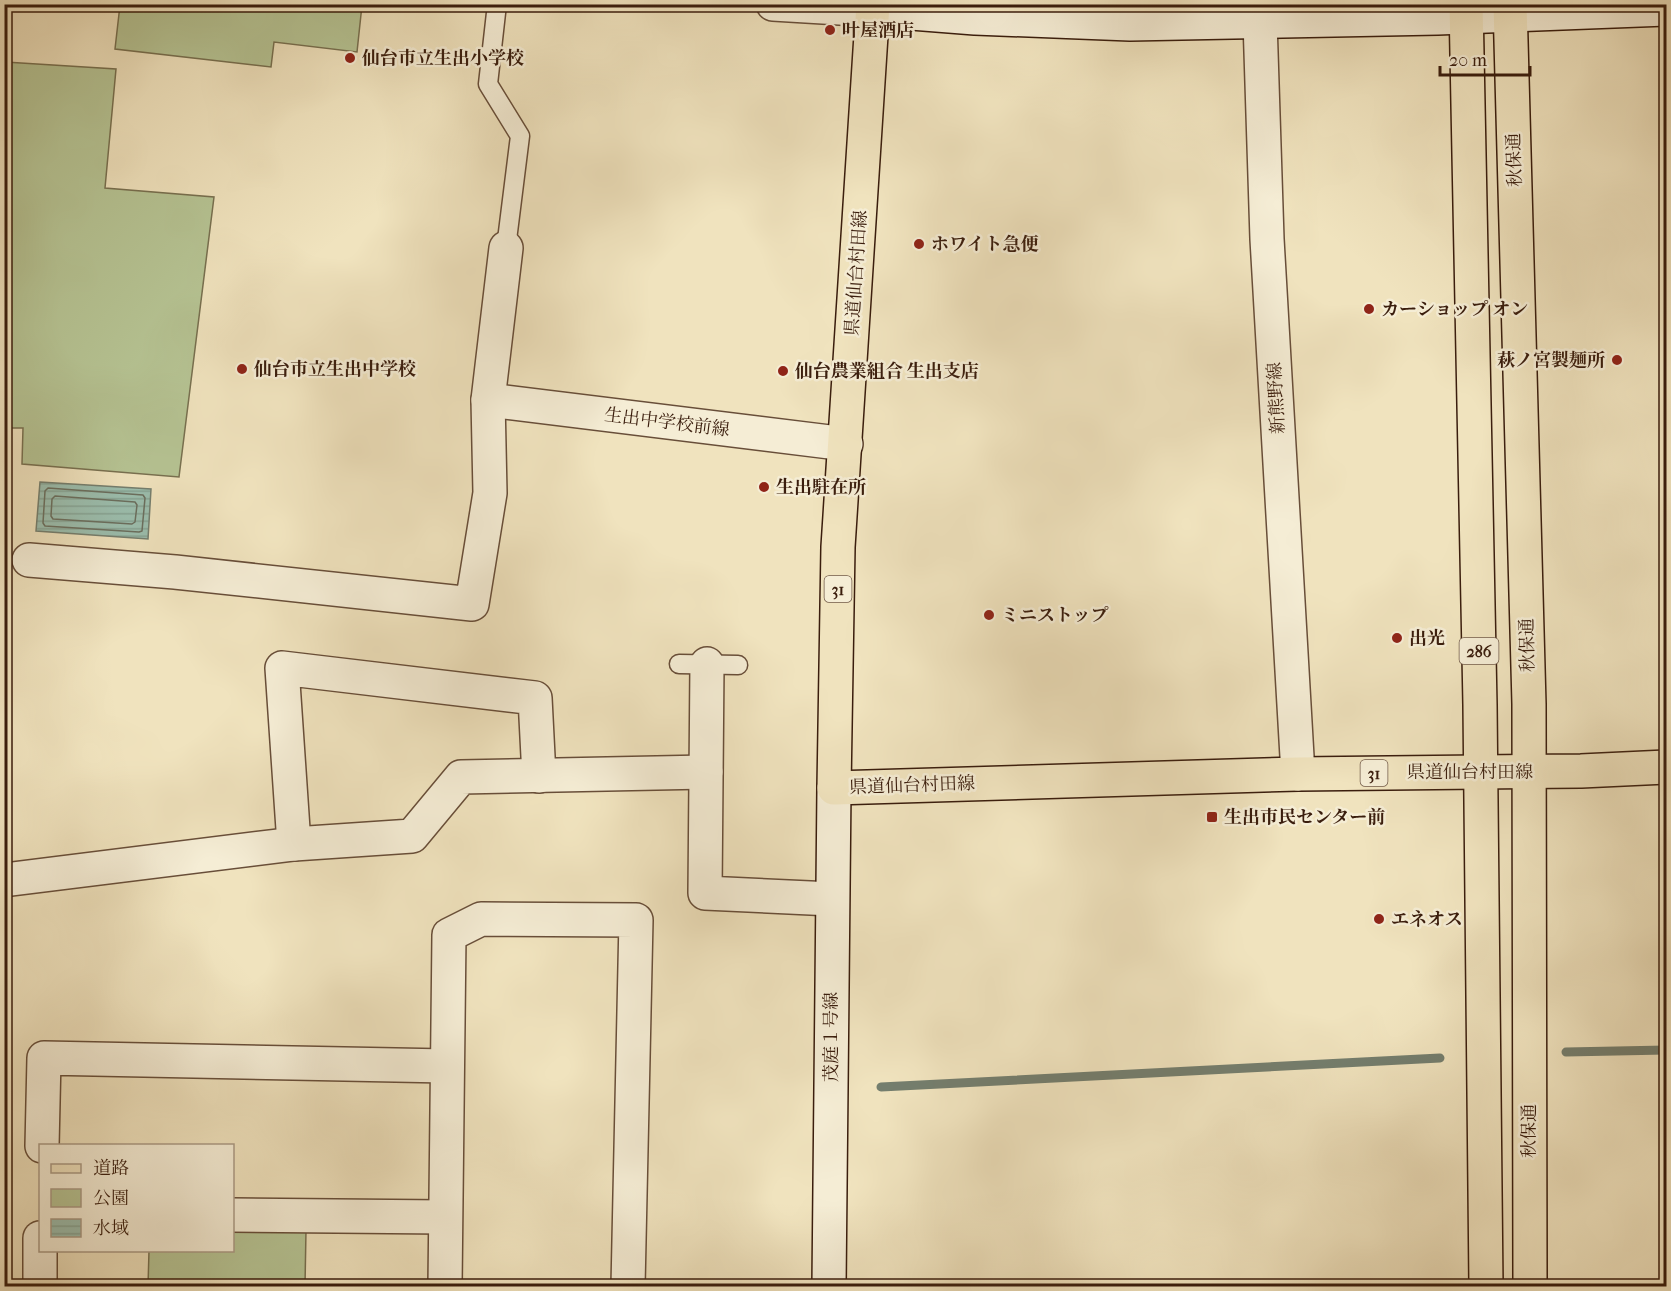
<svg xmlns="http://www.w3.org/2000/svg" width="1671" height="1291" font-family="'IM FELL French Canon','Noto Serif JP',serif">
	<defs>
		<pattern id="water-rules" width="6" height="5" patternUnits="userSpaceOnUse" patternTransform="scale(1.5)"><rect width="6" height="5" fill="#9bbeae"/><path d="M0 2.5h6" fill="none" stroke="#86a394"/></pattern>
	</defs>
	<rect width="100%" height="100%" fill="#f0e3be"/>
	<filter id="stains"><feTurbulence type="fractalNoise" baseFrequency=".00333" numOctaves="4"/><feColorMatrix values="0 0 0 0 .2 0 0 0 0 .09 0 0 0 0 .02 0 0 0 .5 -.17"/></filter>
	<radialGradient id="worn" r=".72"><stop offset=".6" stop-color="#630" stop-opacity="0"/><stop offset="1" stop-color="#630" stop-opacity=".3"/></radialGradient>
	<g fill="#b6c494" stroke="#787050" stroke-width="1.5">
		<path d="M 120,5 L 120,4 L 362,5 L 357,52 L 274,42 L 271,67 L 115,49 Z"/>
		<path d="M 5,62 L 116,69 L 105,188 L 214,197 L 179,477 L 22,464 L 23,428 L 5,428 Z"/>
		<path d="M 233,1229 L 306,1230 L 305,1286 L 148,1286 L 149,1251 L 232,1250 Z"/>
	</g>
	<path fill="url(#water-rules)" stroke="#747e6e" stroke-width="1.5" d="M 40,482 L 151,489 L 148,539 L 36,531 Z"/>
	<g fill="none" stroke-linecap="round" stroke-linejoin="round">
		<g stroke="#6a6e5e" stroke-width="1.5">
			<path d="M 48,488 L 143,495 L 145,498 L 142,531 L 139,532 L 45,526 L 43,523 L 45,491 Z"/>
			<path d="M 55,496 L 135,502 L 137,505 L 135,522 L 132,524 L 53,519 L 51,516 L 52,499 Z"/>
		</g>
		<g stroke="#747e6e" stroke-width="9">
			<path d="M 1566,1052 L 1666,1050"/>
			<path d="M 881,1087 L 1440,1058"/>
		</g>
		<defs>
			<g id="lane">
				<path d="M 497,4 L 488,84 L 520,136 L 506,248"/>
				<path d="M 679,664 L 738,665"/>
			</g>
			<g id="street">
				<path d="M 773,4 L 873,10"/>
				<path d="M 1260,21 L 1267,239 L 1298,774"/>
				<path d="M 488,400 L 846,444"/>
				<path d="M 29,560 L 175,572 L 472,604 L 490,493 L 488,400 L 506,248"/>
				<path d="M 707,664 L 705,893 L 832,899"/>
				<path d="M 294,844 L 282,668 L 535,698 L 539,776"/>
				<path d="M 4,880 L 294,844 L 412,836 L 461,777 L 706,772"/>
				<path d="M 42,1146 L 44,1058 L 447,1066"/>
				<path d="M 232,1215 L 445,1217"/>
				<path d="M 40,1286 L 40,1238"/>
				<path d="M 445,1286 L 449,935 L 481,919 L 636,920 L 628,1286"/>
			</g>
			<g id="secondary">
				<path d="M 873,10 L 975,18 L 1130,24 L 1438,18 L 1666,9"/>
				<path d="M 829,1286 L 834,788"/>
			</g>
			<path id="primary" d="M 873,4 L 838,547 L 834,788 L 1298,774 L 1581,771 L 1666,767"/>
			<g id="highway">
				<path d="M 1466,4 L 1480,705 L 1486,1286"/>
				<path d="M 1510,4 L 1529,704 L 1530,1286"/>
			</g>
		</defs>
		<use href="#lane" stroke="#684e39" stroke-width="21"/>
		<use href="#street" stroke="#684e39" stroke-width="36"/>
		<use href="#secondary" stroke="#3a1d0d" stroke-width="36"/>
		<use href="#primary" stroke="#3a1d0d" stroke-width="36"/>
		<use href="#highway" stroke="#3a1d0d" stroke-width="36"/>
		<use href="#lane" stroke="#f5edd5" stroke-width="18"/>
		<use href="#street" stroke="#f5edd5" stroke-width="33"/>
		<use href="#secondary" stroke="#f5edd5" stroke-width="33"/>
		<use href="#primary" stroke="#f0e3be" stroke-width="33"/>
		<use href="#highway" stroke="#f0e3be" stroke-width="33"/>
	</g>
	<g fill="#8f2418" stroke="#f5edd5" stroke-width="2">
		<circle cx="830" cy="30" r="6"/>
		<circle cx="350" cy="58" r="6"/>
		<circle cx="919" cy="244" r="6"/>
		<circle cx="1369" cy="309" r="6"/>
		<circle cx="1617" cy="360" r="6"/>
		<circle cx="242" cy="369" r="6"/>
		<circle cx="783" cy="371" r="6"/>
		<circle cx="764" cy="487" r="6"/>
		<circle cx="989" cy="615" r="6"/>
		<circle cx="1397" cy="638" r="6"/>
		<rect x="1206" y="811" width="12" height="12" rx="3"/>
		<circle cx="1379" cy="919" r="6"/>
	</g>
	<g text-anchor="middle" stroke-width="5" stroke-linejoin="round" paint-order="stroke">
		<g fill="#f5edd5" stroke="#725b49" stroke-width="1.5">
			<rect x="824.5" y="576" width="27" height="26" rx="4.5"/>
			<rect x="1459.5" y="638" width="39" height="26" rx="4.5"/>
			<rect x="1360.5" y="760" width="27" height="26" rx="4.5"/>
		</g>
		<g font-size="16" font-weight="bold" fill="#3a1d0d">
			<text x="838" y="595">31</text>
			<text x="1479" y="657">286</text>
			<text x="1374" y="779">31</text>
		</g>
		<g font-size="18" font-weight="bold" fill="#3a1d0d" stroke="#f5edd5" text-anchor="start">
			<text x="842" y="36">叶屋酒店</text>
			<text x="362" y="64">仙台市立生出小学校</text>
			<text x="931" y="250">ホワイト急便</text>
			<text x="1381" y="315">カーショップ オン</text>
			<text x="1605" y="366" text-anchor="end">萩ノ宮製麺所</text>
			<text x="254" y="375">仙台市立生出中学校</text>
			<text x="795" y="377">仙台農業組合 生出支店</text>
			<text x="776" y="493">生出駐在所</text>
			<text x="1001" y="621">ミニストップ</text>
			<text x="1409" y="644">出光</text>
			<text x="1224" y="823">生出市民センター前</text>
			<text x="1391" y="925">エネオス</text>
		</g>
		<g font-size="18" fill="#3a1d0d" stroke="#f5edd5">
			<text transform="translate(1514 160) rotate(-92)" y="6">秋保通</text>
			<text transform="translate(856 273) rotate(-86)" y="6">県道仙台村田線</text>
			<text transform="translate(1276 398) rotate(-93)" y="6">新熊野線</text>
			<text transform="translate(667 422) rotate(7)" y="6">生出中学校前線</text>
			<text transform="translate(1527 645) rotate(-91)" y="6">秋保通</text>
			<text x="1470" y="778">県道仙台村田線</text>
			<text transform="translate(912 785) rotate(-2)" y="6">県道仙台村田線</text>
			<text transform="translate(831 1037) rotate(-90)" y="6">茂庭１号線</text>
			<text transform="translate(1529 1131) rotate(-90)" y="6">秋保通</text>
		</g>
	</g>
	<rect width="1671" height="1291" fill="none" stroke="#f0e3be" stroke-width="24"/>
	<rect x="6" y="6" width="1659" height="1279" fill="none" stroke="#3a1d0d" stroke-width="3"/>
	<rect x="12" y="12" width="1647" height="1267" fill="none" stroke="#3a1d0d" stroke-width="1.5"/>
	<rect x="39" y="1144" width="195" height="108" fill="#f5edd5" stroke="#aa9a85" stroke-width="1.5"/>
	<rect x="51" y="1164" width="30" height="9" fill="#f0e3be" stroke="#aa9a85" stroke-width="1.5"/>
	<text x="93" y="1174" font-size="18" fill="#3a1d0d">道路</text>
	<rect x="51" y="1189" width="30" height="18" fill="#b6c494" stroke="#aa9a85" stroke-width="1.5"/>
	<text x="93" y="1204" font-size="18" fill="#3a1d0d">公園</text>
	<rect x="51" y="1219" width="30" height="18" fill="url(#water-rules)" stroke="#aa9a85" stroke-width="1.5"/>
	<text x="93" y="1234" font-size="18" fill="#3a1d0d">水域</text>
	<path d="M1440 66v9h90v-9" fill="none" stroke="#3a1d0d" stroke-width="3"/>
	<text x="1449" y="66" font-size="18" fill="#3a1d0d" stroke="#f5edd5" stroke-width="4.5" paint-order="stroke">20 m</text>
	<rect width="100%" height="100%" filter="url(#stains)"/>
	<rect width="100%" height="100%" fill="url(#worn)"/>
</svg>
